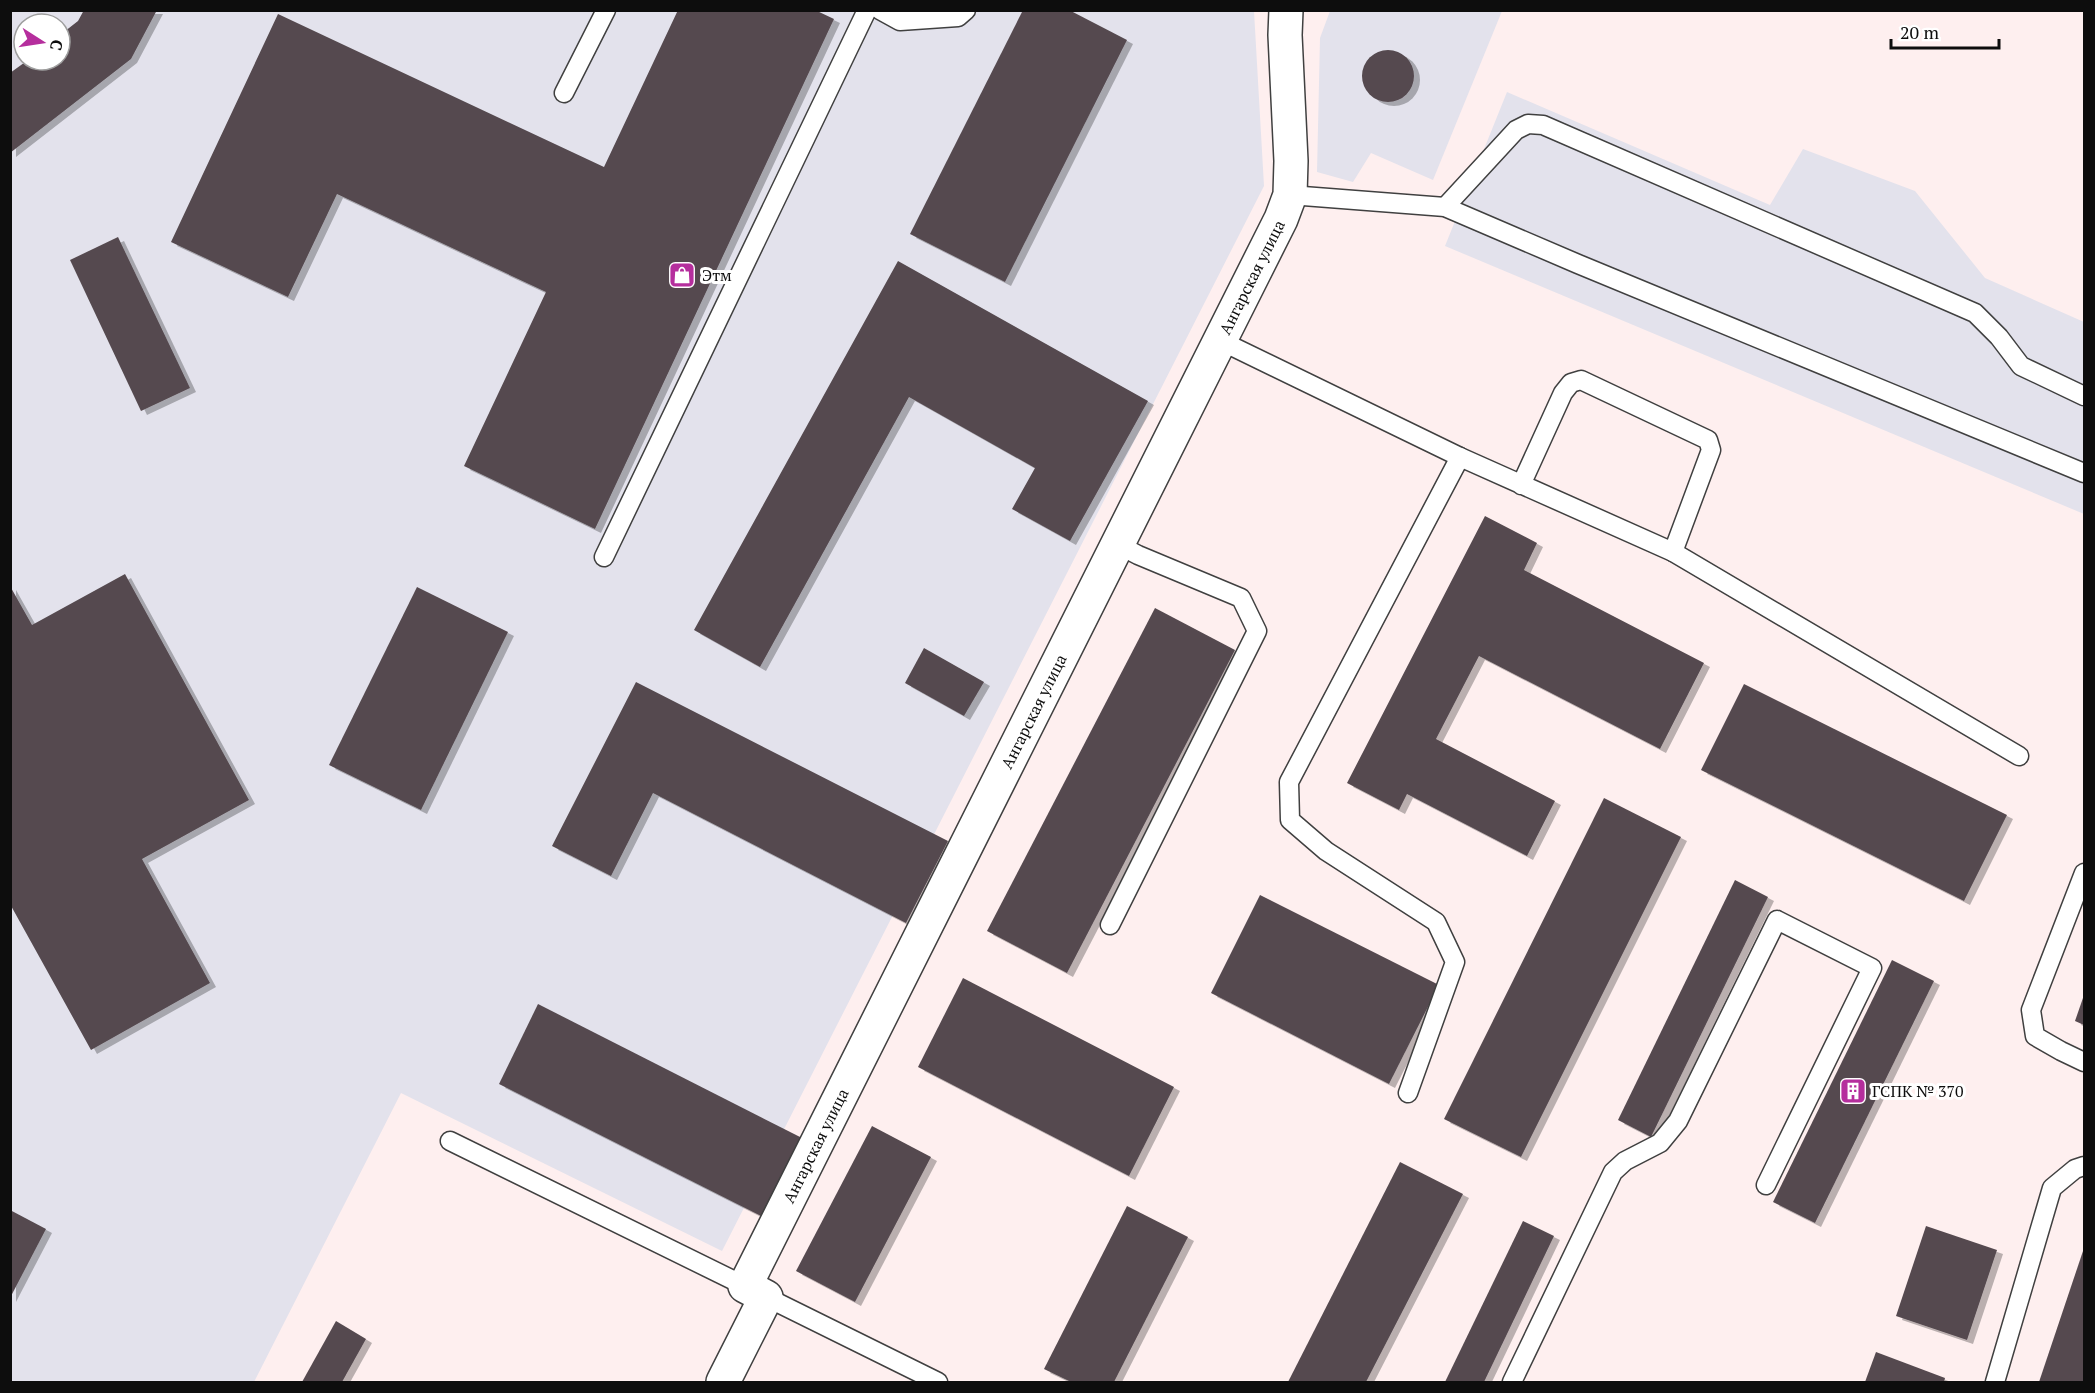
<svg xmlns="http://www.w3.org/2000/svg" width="2095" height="1393" font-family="'PT Serif',serif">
	<defs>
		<filter id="shadow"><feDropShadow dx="6" dy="4" stdDeviation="0" flood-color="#0004"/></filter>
	</defs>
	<rect width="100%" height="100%" fill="#feefef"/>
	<g fill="#e3e2ec" fill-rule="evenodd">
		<path d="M 10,11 L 1254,11 L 1264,186 L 722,1251 L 401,1093 L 254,1382 L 11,1382 ZM 24,24 L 60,24 L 60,60 L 24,60 Z"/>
		<path d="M 1330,11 L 1502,11 L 1433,180 L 1371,153 L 1353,182 L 1317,172 L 1320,38 Z"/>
		<path d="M 1507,92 L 1770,205 L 1803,149 L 1915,191 L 1985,278 L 2084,322 L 2084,514 L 1445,246 Z"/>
	</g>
	<g fill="#554a4f" filter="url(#shadow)">
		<path d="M 84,10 L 157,10 L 131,59 L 10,153 L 10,73 L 28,60 L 60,60 L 60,35 L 78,21 Z"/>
		<path d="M 678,10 L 815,10 L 834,19 L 595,529 L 464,466 L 546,292 L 337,194 L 288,297 L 171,242 L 278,14 L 604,167 Z"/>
		<path d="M 1023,10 L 1069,10 L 1127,40 L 1005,282 L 910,234 Z"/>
		<circle cx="1388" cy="76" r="26"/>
		<path d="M 118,237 L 190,388 L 141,411 L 70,260 Z"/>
		<path d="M 898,261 L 1148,401 L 1070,541 L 1012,509 L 1035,468 L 909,397 L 760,667 L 694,630 Z"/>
		<path d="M 1485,516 L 1537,543 L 1524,570 L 1704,663 L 1660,749 L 1479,656 L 1436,739 L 1555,801 L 1527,856 L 1407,794 L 1399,810 L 1347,783 Z"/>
		<path d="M 125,574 L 249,800 L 142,859 L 210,983 L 91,1050 L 10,904 L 10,586 L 32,625 Z"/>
		<path d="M 417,587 L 508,632 L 421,810 L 329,765 Z"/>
		<path d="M 1155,608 L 1235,650 L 1067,973 L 987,931 Z"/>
		<path d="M 924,648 L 984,682 L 964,716 L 905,683 Z"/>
		<path d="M 636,682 L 948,841 L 906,923 L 653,793 L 611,876 L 552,846 Z"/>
		<path d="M 1744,684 L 2007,815 L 1964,901 L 1701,770 Z"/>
		<path d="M 1604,798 L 1681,837 L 1521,1157 L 1444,1119 Z"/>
		<path d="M 1735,880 L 1768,897 L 1651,1137 L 1618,1120 Z"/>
		<path d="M 1260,895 L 1439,985 L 1389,1084 L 1211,993 Z"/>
		<path d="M 1892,960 L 1934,981 L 1815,1223 L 1773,1202 Z"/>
		<path d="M 963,978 L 1174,1087 L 1129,1176 L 918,1067 Z"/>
		<path d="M 2084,995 L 2084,1025 L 2075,1021 Z"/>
		<path d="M 538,1004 L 804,1139 L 765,1218 L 499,1084 Z"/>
		<path d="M 872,1126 L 931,1157 L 855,1302 L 796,1271 Z"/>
		<path d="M 1400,1162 L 1463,1194 L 1366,1382 L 1288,1382 Z"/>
		<path d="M 1127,1206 L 1188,1237 L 1114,1382 L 1071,1382 L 1044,1369 Z"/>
		<path d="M 10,1210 L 46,1229 L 10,1298 Z"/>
		<path d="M 1523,1221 L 1554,1236 L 1484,1382 L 1445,1382 Z"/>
		<path d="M 1926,1226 L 1997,1250 L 1967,1340 L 1896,1316 Z"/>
		<path d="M 2084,1248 L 2084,1382 L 2039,1382 Z"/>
		<path d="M 336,1321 L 366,1339 L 342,1382 L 302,1382 Z"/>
		<path d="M 1876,1352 L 1945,1378 L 1944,1382 L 1865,1382 Z"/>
	</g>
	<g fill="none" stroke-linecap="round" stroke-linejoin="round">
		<defs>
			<g id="lane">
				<path d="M 880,10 L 900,21 L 958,17 L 966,10"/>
				<path d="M 564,93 L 606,10"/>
				<path d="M 1290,195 L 1445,207 L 1578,264 L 2084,473"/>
				<path d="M 1445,207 L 1516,130 L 1528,124 L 1543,125 L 1975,313 L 1999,337 L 2021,366 L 2084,396"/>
				<path d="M 1219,340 L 1460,457 L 1673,552 L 1711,450 L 1708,440 L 1581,380 L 1571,383 L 1563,393 L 1521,485"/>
				<path d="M 1673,552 L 2019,756"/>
				<path d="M 604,557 L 867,10"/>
				<path d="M 2084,873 L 2031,1010 L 2035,1036 L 2061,1051 L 2084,1062"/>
				<path d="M 1110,925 L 1257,631 L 1241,598 L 1138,555 L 1117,544"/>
				<path d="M 1408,1093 L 1455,962 L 1436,922 L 1326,851 L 1290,820 L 1289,782 L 1460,457"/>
				<path d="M 450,1141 L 745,1286"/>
				<path d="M 766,1297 L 938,1382"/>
				<path d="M 1512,1382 L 1613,1172 L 1625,1161 L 1660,1143 L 1678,1121 L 1777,920 L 1872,968 L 1766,1185"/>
				<path d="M 1995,1382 L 2052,1188 L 2075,1169 L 2084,1166"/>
			</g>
			<g id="street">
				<path id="s1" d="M 723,1382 L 766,1297 L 745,1286 L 1281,219 L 1290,195 L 1291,161 L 1285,35 L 1286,10"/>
			</g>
		</defs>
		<use href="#lane" stroke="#404040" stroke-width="21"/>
		<use href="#street" stroke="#404040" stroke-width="36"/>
		<use href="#lane" stroke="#fff" stroke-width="18"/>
		<use href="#street" stroke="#fff" stroke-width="33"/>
	</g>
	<defs>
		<symbol id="shop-square" viewBox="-11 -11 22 22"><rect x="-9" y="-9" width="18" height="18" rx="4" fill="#b52e9d" stroke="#fff"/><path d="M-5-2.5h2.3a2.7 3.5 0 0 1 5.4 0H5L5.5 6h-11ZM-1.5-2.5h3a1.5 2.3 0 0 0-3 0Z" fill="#fff"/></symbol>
		<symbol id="building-square" viewBox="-11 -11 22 22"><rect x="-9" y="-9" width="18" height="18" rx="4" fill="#b52e9d" stroke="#fff"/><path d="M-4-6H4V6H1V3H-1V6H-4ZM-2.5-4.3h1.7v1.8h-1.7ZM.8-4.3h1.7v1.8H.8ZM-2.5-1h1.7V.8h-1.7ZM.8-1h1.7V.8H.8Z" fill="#fff"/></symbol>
	</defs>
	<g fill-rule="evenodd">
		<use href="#shop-square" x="667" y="260" width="30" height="30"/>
		<use href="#building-square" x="1838" y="1076" width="30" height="30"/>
	</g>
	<g text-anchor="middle" stroke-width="6" stroke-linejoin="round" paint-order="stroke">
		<g font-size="16" fill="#0d0d0d" stroke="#fff" text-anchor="start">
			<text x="702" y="281">Этм</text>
			<text x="1872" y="1097">ГСПК № 370</text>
		</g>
		<g font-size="16" fill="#0d0d0d" stroke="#fff">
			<text dy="6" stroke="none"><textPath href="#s1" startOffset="1248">Ангарская улица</textPath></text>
			<text dy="6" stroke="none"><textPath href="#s1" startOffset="762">Ангарская улица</textPath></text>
			<text dy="6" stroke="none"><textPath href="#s1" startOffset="276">Ангарская улица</textPath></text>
		</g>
	</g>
	<rect width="2095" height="1393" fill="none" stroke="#0d0d0d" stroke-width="24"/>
	<g transform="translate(42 42) rotate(102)"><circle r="28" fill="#ffffff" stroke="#9e9e9e" stroke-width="1.5"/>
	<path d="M0-4.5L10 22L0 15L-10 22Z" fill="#b52e9d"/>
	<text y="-9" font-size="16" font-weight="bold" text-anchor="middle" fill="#0d0d0d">С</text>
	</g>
	<path d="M1891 39v9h108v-9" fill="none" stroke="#0d0d0d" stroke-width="3"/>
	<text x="1900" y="39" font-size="18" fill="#0d0d0d" stroke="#ffffff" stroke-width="4.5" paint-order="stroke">20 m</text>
</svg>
